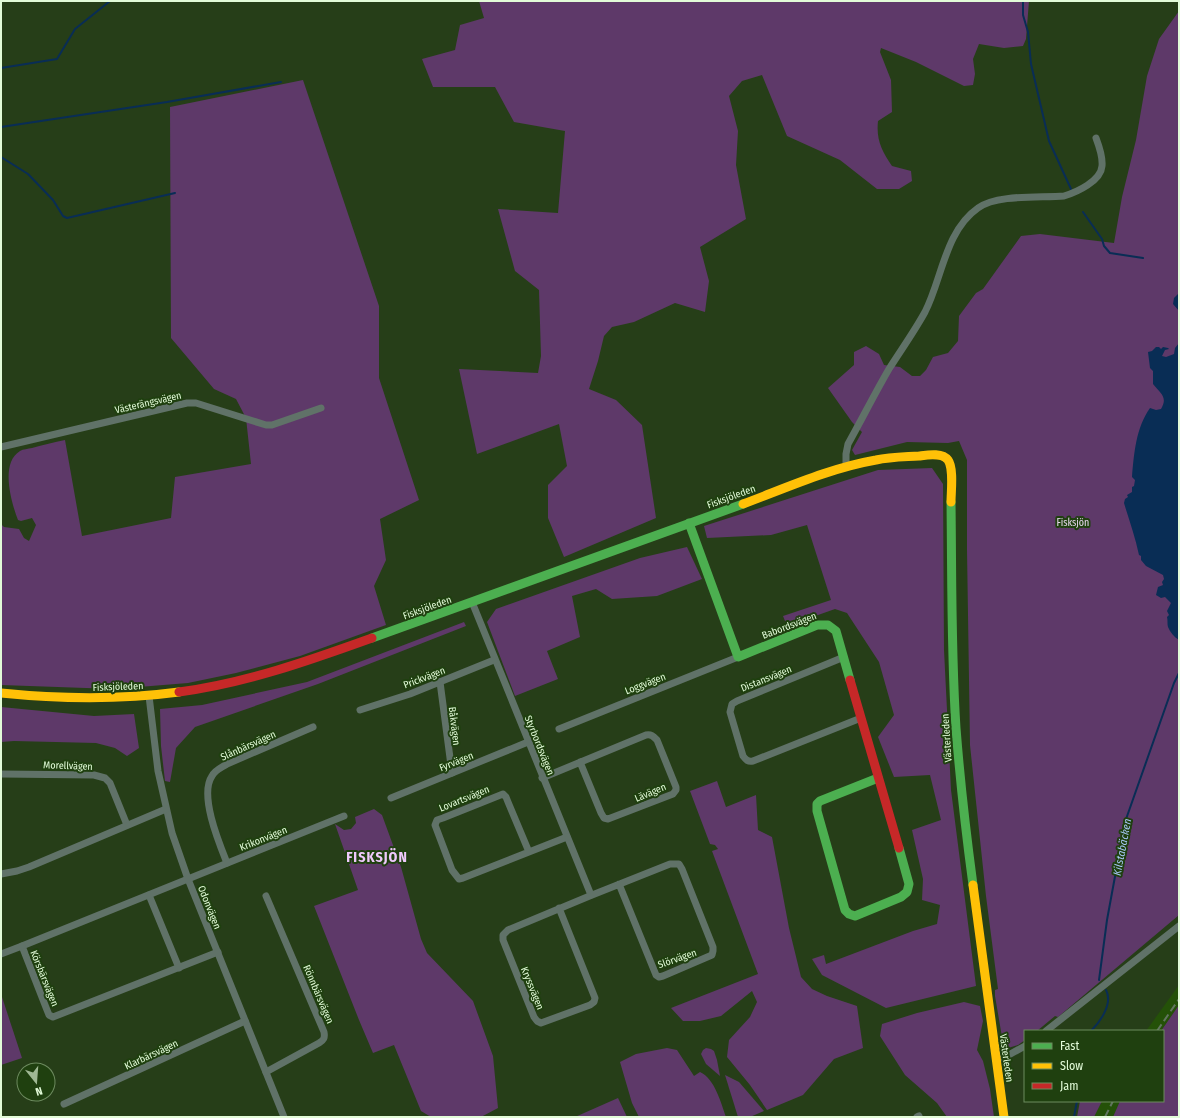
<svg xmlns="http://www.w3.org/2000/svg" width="1180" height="1118" font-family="'Fira Sans Condensed',sans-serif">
	<rect width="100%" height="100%" fill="#263e18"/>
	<g fill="#245108">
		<path d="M 1179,985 L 1179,1005 L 1161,1031 L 1146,1031 Z"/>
		<path d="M 1102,1101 L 1120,1101 L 1113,1117 L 1094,1117 Z"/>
	</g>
	<g fill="#5e3969">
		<path d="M 479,1 L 1029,1 L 1026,39 L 1023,46 L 1004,48 L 979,44 L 973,59 L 975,74 L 973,85 L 964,86 L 916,62 L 881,48 L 880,52 L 891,80 L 892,112 L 878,121 C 876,140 882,151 892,166 L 911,171 L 912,181 L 899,189 L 877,189 L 840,160 L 787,136 L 762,75 L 742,81 L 729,96 L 738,131 L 736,165 L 746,219 L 700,247 L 709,281 L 705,312 L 675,303 L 634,322 L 612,327 L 604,336 L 598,361 L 589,389 L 616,400 L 642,425 L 656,518 L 564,557 L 548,518 L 548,485 L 567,466 L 559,424 L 477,454 L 459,369 L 538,373 L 541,356 L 539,290 L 515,271 L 498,209 L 558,213 L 565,131 L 514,122 L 495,87 L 433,87 L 422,59 L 455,50 L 460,25 L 484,18 Z"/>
		<path d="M 1179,11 L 1179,915 L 1058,1017 L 1055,1016 L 1037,1031 L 1025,1031 L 1025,1040 L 1018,1045 L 1008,1048 L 1003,1046 L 1003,1043 L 995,996 L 995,990 L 998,989 L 986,896 L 970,745 L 967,550 L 967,460 L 959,441 L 948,443 L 907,442 L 855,455 L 852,450 L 862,432 L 852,422 L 828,388 L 854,365 L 854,352 L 866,346 L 879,354 L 884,365 L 900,367 L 912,376 L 920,376 L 926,370 L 933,357 L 948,353 L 958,341 L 959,316 L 976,293 L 983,289 L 1021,236 L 1040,234 L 1114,243 L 1122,197 L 1136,140 L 1147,76 L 1159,39 Z"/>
		<path d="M 303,80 L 379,306 L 379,378 L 419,500 L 380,519 L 386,560 L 374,586 L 386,625 L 300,656 L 236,673 L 188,683 L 114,689 L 1,685 L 1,524 L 4,527 L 19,529 L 24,538 L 29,541 L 36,525 L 32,518 L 21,521 L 18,520 C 11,502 0,463 20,451 C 23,449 28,449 32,448 C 43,445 54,442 65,440 L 82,536 L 171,518 L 175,477 L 251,464 L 246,418 L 236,399 L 214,389 L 171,338 L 170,107 Z"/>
		<path d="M 932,468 L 943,484 L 944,650 L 951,790 L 976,986 L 886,1008 L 822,975 L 812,959 L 824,955 L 826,964 L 913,931 L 937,924 L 940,905 L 922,900 L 923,879 L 912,830 L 941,820 L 930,775 L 894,777 L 878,737 L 894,715 L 879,662 L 847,613 L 835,609 L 787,626 L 783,616 L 831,600 L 807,525 L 771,535 L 707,538 L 704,526 L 878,470 Z"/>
		<path d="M 687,547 L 702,579 L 657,596 L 612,599 L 596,589 L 572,596 L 580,637 L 547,651 L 558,679 L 515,696 L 487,622 L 496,609 L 640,558 Z"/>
		<path d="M 464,622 L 466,626 L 318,684 L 195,727 L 176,748 L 170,782 L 165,781 L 161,746 L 160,709 L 202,705 L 307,682 Z"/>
		<path d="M 1,707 L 94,716 L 134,714 L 139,748 L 127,756 L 115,748 L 96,743 L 14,741 L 1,742 Z"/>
		<path d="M 717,781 L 726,807 L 756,795 L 758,830 L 772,837 L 789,928 L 801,977 L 812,989 L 827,996 L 857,1006 L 863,1048 L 834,1059 L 803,1095 L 767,1110 L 750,1085 L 727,1057 L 729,1040 L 750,1017 L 757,1002 L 752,991 L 721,1016 L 700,1021 L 683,1021 L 671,1008 L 758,974 L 712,851 L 718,849 L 715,845 L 710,844 L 690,791 Z"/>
		<path d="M 374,809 L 382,815 L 401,867 L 421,939 L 427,953 L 473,1001 L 493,1056 L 498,1108 L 481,1117 L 431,1117 L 421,1111 L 394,1045 L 373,1053 L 359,1020 L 314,906 L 358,890 L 335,824 L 344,830 L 351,829 L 356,823 L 355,817 Z"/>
		<path d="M 1,994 L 22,1058 L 1,1065 Z"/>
		<path d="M 964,1002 L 980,1006 L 983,1021 L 977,1050 L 983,1061 L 990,1089 L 994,1117 L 947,1117 L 937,1103 L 905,1075 L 880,1036 L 882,1024 L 917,1013 Z"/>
		<path d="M 1179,1005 L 1179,1117 L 1113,1117 L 1120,1101 L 1163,1101 L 1163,1031 L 1161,1031 Z"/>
		<path d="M 667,1048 L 677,1050 L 694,1076 L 700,1072 C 715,1079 721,1103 726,1117 L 639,1117 L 632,1103 L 620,1062 L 636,1054 Z"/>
		<path d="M 706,1048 L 711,1049 L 714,1051 L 717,1060 L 720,1076 L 706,1064 L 701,1054 L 703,1050 Z"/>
		<path d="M 725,1075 L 739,1082 L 764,1111 L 750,1117 L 738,1117 Z"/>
		<path d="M 618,1098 L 627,1117 L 575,1117 Z"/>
		<path d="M 1080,1101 L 1102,1101 L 1094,1117 L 1077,1117 Z"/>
	</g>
	<g fill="#092d55">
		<path d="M 1178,294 L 1179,294 L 1179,311 L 1173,304 L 1174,298 Z"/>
		<path d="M 1179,343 L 1179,640 C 1174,637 1170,632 1168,627 C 1167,624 1168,621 1167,617 L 1169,615 L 1167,611 L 1171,603 L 1165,597 L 1161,598 L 1156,595 L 1158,587 L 1163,585 L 1162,582 L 1164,579 L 1163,575 L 1146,566 L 1141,560 L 1141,556 L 1139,555 C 1135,536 1129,520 1124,503 L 1125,499 L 1128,497 L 1127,495 L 1132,492 L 1132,487 L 1134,486 L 1135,480 L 1132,477 C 1134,453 1136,428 1150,408 L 1156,410 L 1161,409 C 1168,397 1161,394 1153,384 L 1153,371 L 1150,368 L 1148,352 L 1152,351 L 1156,347 L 1159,347 L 1161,349 L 1163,347 L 1168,348 L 1169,349 L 1165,350 L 1162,356 L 1166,357 L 1174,354 L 1175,348 Z"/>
	</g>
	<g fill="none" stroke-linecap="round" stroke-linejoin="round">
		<g stroke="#092d55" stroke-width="2">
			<path d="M 1023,1 L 1023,15 L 1028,32 L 1031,64 L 1049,141 L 1071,189"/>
			<path d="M 1,68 L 57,59 L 75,29 L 110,1"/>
			<path d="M 1,127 L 167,102 L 281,82"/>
			<path d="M 1,157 L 28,174 L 53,200 L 63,216 L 67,218 L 175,193"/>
			<path d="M 1083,212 L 1102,239 L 1104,246 L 1110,253 L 1143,258"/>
			<path d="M 1099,980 L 1107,920 L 1125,822 L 1174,683 L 1179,673"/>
			<path d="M 1091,1031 C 1101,1021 1113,1003 1106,990"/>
			<path d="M 1074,1117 L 1077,1101"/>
		</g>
		<g stroke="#607268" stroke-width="7">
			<path d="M 1,447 L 187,403 L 196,403 L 266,425 L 272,425 L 321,408"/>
			<path d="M 846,467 L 846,454 L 848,444 C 862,419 875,393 889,369 C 901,350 914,332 925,312 C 942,279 945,231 978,208 C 997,194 1040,198 1064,196 C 1077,192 1101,181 1102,166 C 1103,156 1099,146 1096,138"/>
			<path d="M 472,602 L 591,895"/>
			<path d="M 844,657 L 737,701 L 732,704 L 730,712 L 743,756 C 746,760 748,762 753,761 L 861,718"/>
			<path d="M 440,682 L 452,773"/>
			<path d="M 149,696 L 158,771 L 172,833 L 188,879 L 284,1117"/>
			<path d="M 360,710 L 410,694 L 494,660"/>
			<path d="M 559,729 L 738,657"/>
			<path d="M 1,774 L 94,775 L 105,778 L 110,783 L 127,825"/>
			<path d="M 542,778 L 646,735 C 651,734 653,736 657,740 L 676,787 L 676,790 L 673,794 L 608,819 L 604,818 L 601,813 L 580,762"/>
			<path d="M 391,798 L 528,742"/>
			<path d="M 529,852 L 508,802 L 506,797 L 503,794 L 443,818 L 437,820 L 435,825 L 452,870 L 459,879 L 463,878 L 567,837"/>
			<path d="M 227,863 C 219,843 199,795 212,776 C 215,770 221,768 227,764 L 313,727"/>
			<path d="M 1,874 L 17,871 L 29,867 L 166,809"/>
			<path d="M 149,895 L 179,968"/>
			<path d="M 559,908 L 595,998 L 594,1002 L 590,1005 L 541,1023 L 537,1021 L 534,1017 L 503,940 L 503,935 L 508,930 C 562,907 616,885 670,864 L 679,864 L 682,869 L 713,947 L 713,951 L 712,955 L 663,976 L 659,977 L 656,975 L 619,884"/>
			<path d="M 218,952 L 53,1017 L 49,1015 L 47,1010 L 22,946 L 344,816"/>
			<path d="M 1,954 L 22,946"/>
			<path d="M 1046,1031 L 1179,926"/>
			<path d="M 997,1059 L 1005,1057 L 1025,1046"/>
			<path d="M 266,1072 L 319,1043 C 324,1040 325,1038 324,1032 L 266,896"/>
			<path d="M 64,1104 L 245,1021"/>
			<path d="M 917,1117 L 919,1116"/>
		</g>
		<g stroke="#4caf50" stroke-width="9">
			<path d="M 951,502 C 952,577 951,653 956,728 C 960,780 966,833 973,885"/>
			<path d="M 689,523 L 738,657 L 817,625 L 828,625 L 836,631 L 850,680"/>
			<path d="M 372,638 L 743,504"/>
			<path d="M 878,778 L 820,801 L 817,804 L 817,811 L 845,910 L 849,914 L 855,916 L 901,897 L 907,892 L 909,884 L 899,848"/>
		</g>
		<g stroke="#ffc107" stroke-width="9">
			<path d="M 743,504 C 786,488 830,468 876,460 C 890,457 904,457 919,456 C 927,455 942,452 948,460 C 954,468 951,492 951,502"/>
			<path d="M 1,693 C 60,699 119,700 179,692"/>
			<path d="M 973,885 L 1004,1117"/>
		</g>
		<g stroke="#c62828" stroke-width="9">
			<path d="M 850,680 L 899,848"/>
			<path d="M 179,692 C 246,683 308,661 372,638"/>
		</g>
		<g stroke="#627560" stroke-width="2" stroke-dasharray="8 4" stroke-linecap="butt">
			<path d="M 1157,1031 L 1179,999"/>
			<path d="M 1105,1117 L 1113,1101"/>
		</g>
	</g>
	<g text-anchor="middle" stroke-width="4" stroke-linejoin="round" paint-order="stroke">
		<g font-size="10" fill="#e2fbd8" stroke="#1f400f">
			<text transform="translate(148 402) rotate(-13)" y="4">Västerängsvägen</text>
			<text transform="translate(731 496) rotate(-20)" y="4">Fisksjöleden</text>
			<text transform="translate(427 607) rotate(-20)" y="4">Fisksjöleden</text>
			<text transform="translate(789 625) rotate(-21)" y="4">Babordsvägen</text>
			<text transform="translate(424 677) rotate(-21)" y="4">Prickvägen</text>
			<text transform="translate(766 678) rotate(-22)" y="4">Distansvägen</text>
			<text transform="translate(645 683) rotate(-21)" y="4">Loggvägen</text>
			<text transform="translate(118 686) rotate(-2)" y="4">Fisksjöleden</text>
			<text transform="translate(455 726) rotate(83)" y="4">Båkvägen</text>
			<text transform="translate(946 738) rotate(-94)" y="4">Västerleden</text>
			<text transform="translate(248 745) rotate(-24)" y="4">Slånbärsvägen</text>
			<text transform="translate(540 745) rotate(68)" y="4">Styrbordsvägen</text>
			<text transform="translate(456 761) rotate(-22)" y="4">Fyrvägen</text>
			<text transform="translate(68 765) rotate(2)" y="4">Morellvägen</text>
			<text transform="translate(650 792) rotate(-23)" y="4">Lävägen</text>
			<text transform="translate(464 798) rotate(-22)" y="4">Lovartsvägen</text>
			<text transform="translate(263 838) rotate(-22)" y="4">Krikonvägen</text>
			<text transform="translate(210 907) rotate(68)" y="4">Odonvägen</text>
			<text transform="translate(677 958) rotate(-19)" y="4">Slörvägen</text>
			<text transform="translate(45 978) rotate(68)" y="4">Körsbärsvägen</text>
			<text transform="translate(533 988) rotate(68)" y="4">Kryssvägen</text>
			<text transform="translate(319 994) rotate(67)" y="4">Rönnbärsvägen</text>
			<text transform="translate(151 1054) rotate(-25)" y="4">Klarbärsvägen</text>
			<text transform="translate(1007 1058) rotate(82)" y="4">Västerleden</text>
		</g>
		<g font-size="10" fill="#e9d8f0" stroke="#1f400f">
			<text x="1073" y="526">Fisksjön</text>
		</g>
		<g font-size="11" font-style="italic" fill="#a7c9f8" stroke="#1f400f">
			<text transform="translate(1122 847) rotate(-79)" y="4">Kilstabäcken</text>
		</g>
		<g font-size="14" font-weight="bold" letter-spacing="1" fill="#efc9fc" stroke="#1f400f">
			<text x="377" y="862">FISKSJÖN</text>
		</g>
	</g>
	<rect width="1180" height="1118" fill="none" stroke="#e2fbd8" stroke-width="4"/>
	<rect x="1024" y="1030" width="140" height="72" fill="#1f400f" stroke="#6d8b5f"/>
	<rect x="1032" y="1043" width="20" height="6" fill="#4caf50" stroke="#6d8b5f"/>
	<text x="1060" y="1050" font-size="12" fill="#e2fbd8">Fast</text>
	<rect x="1032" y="1063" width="20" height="6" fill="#ffc107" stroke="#6d8b5f"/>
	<text x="1060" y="1070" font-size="12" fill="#e2fbd8">Slow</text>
	<rect x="1032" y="1083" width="20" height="6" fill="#c62828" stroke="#6d8b5f"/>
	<text x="1060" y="1090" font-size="12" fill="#e2fbd8">Jam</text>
	<g transform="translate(36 1082) rotate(163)"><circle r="19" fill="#1f400f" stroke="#6d8b5f"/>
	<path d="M0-3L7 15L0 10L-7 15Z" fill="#a0b995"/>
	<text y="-6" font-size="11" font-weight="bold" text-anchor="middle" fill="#e2fbd8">N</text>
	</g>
</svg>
